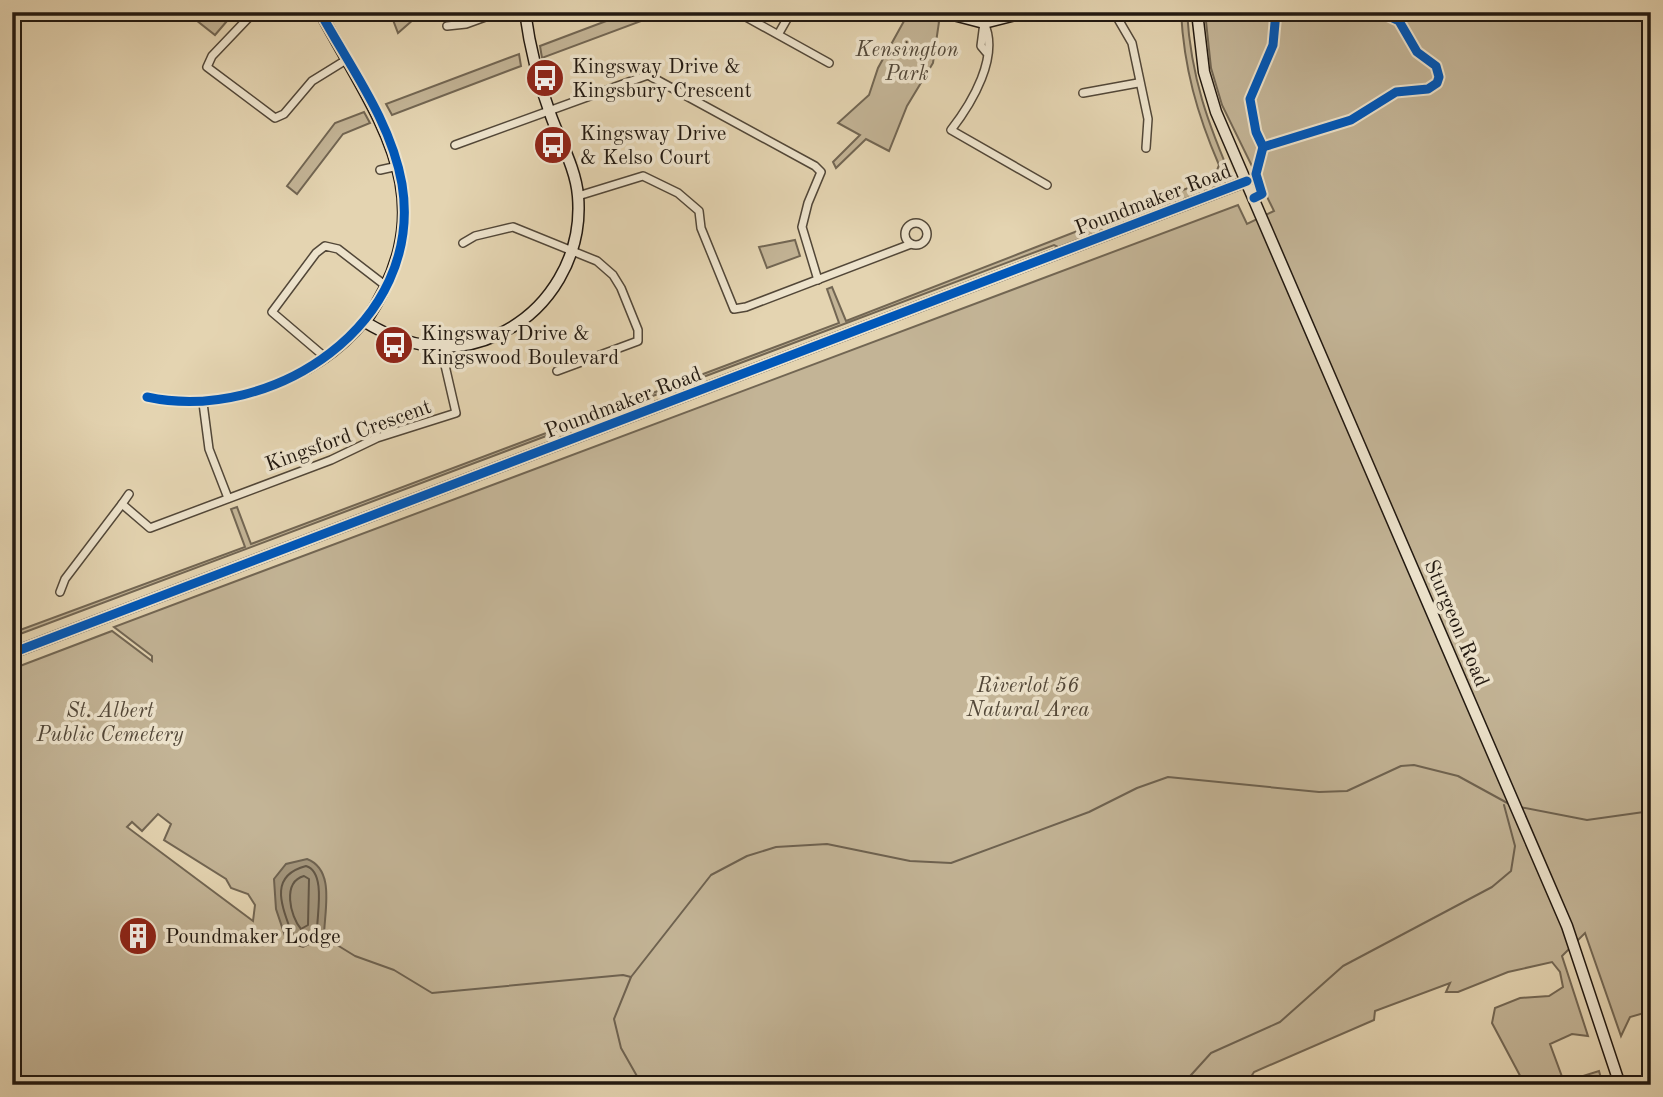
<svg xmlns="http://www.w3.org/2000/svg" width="1663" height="1097" font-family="'Old Standard TT',serif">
	<rect width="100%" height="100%" fill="#e4d4b1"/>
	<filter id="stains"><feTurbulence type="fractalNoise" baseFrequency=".00286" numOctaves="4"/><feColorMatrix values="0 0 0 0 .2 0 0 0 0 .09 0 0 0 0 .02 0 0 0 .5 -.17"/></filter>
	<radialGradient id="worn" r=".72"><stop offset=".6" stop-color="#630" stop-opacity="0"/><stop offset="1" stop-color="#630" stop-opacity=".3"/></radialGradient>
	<g fill="#c3b496" stroke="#726653" stroke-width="2" fill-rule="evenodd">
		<path d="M 218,12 L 227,21 L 215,35 L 187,13 Z"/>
		<path d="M 390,12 L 422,12 L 398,33 Z"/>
		<path d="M 630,12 L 651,12 L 644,20 L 542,58 L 540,46 Z"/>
		<path d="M 909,12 L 922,12 L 939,22 L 933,63 L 907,106 L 889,151 L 866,139 L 836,168 L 833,162 L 860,135 L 838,123 L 869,95 L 878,68 Z"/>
		<path d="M 1181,12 L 1187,12 C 1191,78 1208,124 1234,184 L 1062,249 L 1054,245 L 12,637 L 12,633 L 245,547 L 231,509 L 237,507 L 251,544 L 839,323 L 827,289 L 832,287 L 846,321 L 1214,178 L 1219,165 C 1197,114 1184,68 1181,12 Z"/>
		<path d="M 1205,12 L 1651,12 L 1651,1011 L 1630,1017 L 1621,1036 L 1585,933 L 1562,956 L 1588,1036 L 1572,1034 L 1550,1044 L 1564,1082 L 1599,1071 L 1603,1085 L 1525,1085 L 1492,1023 L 1495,1008 L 1520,998 L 1549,996 L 1563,987 L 1560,972 L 1552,962 L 1508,972 L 1458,992 L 1446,992 L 1450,983 L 1375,1011 L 1374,1020 L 1254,1072 L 1246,1085 L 12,1085 L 12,669 L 112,631 L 152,661 L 152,656 L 114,627 L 1238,205 L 1247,224 L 1274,211 L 1222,105 L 1211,68 ZM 158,814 L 171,824 L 164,840 L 226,879 L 231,888 L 248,894 L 255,905 L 253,921 L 127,827 L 132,822 L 142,831 Z"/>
		<path d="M 519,54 L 521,66 L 392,115 L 386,104 Z"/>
		<path d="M 364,112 L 370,123 L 343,134 L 297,194 L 287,186 L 335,123 Z"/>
		<path d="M 795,240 L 800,256 L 767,268 L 759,247 Z"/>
	</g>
	<path fill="#a2947a" stroke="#6e6250" stroke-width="2" d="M 307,859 C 336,870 324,912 324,937 L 303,947 L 287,942 L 276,909 L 274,879 L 286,864 Z"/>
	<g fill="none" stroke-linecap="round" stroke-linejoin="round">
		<g stroke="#625645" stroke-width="2">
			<path d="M 306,866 C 326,872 317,914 317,931 L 302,939 L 292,934 C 282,906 268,876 306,866 Z"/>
			<path d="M 304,876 L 309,879 L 308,925 L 301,929 C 290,916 282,882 304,876 Z"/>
		</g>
		<g stroke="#6e6250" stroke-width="2">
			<path d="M 1520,807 L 1587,820 L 1651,811"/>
			<path d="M 324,937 L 355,956 L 394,970 L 432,993 L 623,975 L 631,977"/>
			<path d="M 642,1085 L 621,1048 L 614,1019 L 631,977 L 711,875 L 747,856 L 776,847 L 827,844 L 910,861 L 951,863 L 1089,812 L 1137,788 L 1168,777 L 1319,792 L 1347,791 L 1401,766 L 1414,765 L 1458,776 L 1511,805"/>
			<path d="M 1182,1085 L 1211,1053 L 1280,1022 L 1343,966 L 1492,887 L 1511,871 L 1515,846 L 1504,805"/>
		</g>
		<defs>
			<g id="street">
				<path d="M 254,12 L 212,56 L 207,67 L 275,118 L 284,114 L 312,81 L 346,60"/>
				<path d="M 737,12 L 829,63"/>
				<path d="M 1114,12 L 1132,43 L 1148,119 L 1146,148"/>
				<path d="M 984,23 C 1000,56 972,103 951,130 L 1047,185"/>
				<path d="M 984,23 L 981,46 L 986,52"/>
				<path d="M 447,26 L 466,24 L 499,12"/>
				<path d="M 779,33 L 791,12"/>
				<path d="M 1083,93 L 1138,83"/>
				<path d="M 455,145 L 648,75 L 815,166 L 821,172 L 808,203 L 802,227 L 818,280"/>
				<path d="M 380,170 L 398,166"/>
				<path d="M 578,196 L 643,176 L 678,193 L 699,211 L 701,228 L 734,309 L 746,307 L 911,244"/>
				<circle cx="916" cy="234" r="11"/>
				<path d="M 463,243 L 475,236 L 513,227 L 597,261 L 613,275 L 621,288 L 638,330 L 638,341 L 557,371"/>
				<path d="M 326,358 L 272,312 L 316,253 L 325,246 L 338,249 L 386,286"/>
				<path d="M 147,397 C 222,413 315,383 365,322"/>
				<path d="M 203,403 L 209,449 L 228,498"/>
				<path d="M 129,494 L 122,504 L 150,528 L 331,460 L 377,438 L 456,413 L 441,348"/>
				<path d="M 60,592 L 65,579 L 122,504"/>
			</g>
			<g id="secondary">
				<path d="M 320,12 C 379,122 448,200 365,322 C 406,347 452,356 497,335 C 550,311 583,255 578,196 C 576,169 560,141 551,116 C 538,81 530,49 525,12"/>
				<path d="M 942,12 L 984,23 L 1027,12"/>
				<path d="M 1197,12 L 1204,72 L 1216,112 L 1567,926 L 1620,1085"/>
				<path d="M 12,653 L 1247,181"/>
			</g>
		</defs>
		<use href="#street" stroke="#524738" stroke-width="10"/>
		<use href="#secondary" stroke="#211810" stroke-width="13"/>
		<use href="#street" stroke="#ede3cc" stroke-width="7"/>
		<use href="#secondary" stroke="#ede3cc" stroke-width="10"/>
		<defs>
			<g id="cycleway">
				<path d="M 1263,147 L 1351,120 L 1396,92 L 1428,89 L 1437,83 L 1439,77 L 1436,66 L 1417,52 L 1399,21 L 1380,12"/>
				<path d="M 1254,198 L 1262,194 L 1256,174 L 1263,147 L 1256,132 L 1250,99 L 1273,45 L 1276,12"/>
				<path d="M 147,397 C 272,424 425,324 402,184 C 391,121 350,67 320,12"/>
				<path d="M 12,653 L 1247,181"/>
			</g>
		</defs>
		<use href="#cycleway" stroke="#ede3cc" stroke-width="13"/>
		<use href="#cycleway" stroke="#0057b8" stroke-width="9"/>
	</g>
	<defs>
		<symbol id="bus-disc" viewBox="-11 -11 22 22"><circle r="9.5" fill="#8f2418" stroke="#ede3cc"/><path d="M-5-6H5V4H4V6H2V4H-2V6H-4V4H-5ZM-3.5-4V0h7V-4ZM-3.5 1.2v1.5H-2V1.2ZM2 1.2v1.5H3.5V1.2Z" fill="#fff"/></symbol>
		<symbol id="building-disc" viewBox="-11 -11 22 22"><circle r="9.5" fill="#8f2418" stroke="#ede3cc"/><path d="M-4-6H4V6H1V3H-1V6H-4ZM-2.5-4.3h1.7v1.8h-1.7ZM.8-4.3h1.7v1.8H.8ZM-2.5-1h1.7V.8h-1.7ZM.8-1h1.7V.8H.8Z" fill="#fff"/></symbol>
	</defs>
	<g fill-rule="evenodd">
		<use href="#bus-disc" x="523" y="56" width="44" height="44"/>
		<use href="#bus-disc" x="531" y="123" width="44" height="44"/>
		<use href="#bus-disc" x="372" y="323" width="44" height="44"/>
		<use href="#building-disc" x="116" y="914" width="44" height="44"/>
	</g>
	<g text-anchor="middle" stroke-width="7" stroke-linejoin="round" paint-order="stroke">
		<g font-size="21" font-style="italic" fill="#524738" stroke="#ede3cc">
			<text x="907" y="56">Kensington<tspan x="907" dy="24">Park</tspan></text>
			<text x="1028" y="692">Riverlot 56<tspan x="1028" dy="24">Natural Area</tspan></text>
			<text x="110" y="717">St. Albert<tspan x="110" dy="24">Public Cemetery</tspan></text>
		</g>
		<g font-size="21" fill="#211810" stroke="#ede3cc" text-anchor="start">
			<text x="572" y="73">Kingsway Drive &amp;<tspan x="572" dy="24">Kingsbury Crescent</tspan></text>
			<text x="580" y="140">Kingsway Drive<tspan x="580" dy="24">&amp; Kelso Court</tspan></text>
			<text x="421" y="340">Kingsway Drive &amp;<tspan x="421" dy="24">Kingswood Boulevard</tspan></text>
			<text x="165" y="943">Poundmaker Lodge</text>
		</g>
		<g font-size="21" fill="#211810" stroke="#ede3cc">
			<text transform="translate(1153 199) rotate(-21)" y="7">Poundmaker Road</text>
			<text transform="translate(623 402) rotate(-21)" y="7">Poundmaker Road</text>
			<text transform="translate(348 435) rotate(-20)" y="7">Kingsford Crescent</text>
			<text transform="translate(1457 623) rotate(67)" y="7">Sturgeon Road</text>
		</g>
	</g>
	<rect width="1663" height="1097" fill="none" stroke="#e4d4b1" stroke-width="42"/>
	<rect x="14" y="14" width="1635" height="1069" fill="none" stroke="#211810" stroke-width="3.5"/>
	<rect x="21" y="21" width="1621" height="1055" fill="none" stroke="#211810" stroke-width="2"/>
	<rect width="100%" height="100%" filter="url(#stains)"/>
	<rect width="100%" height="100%" fill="url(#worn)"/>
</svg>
